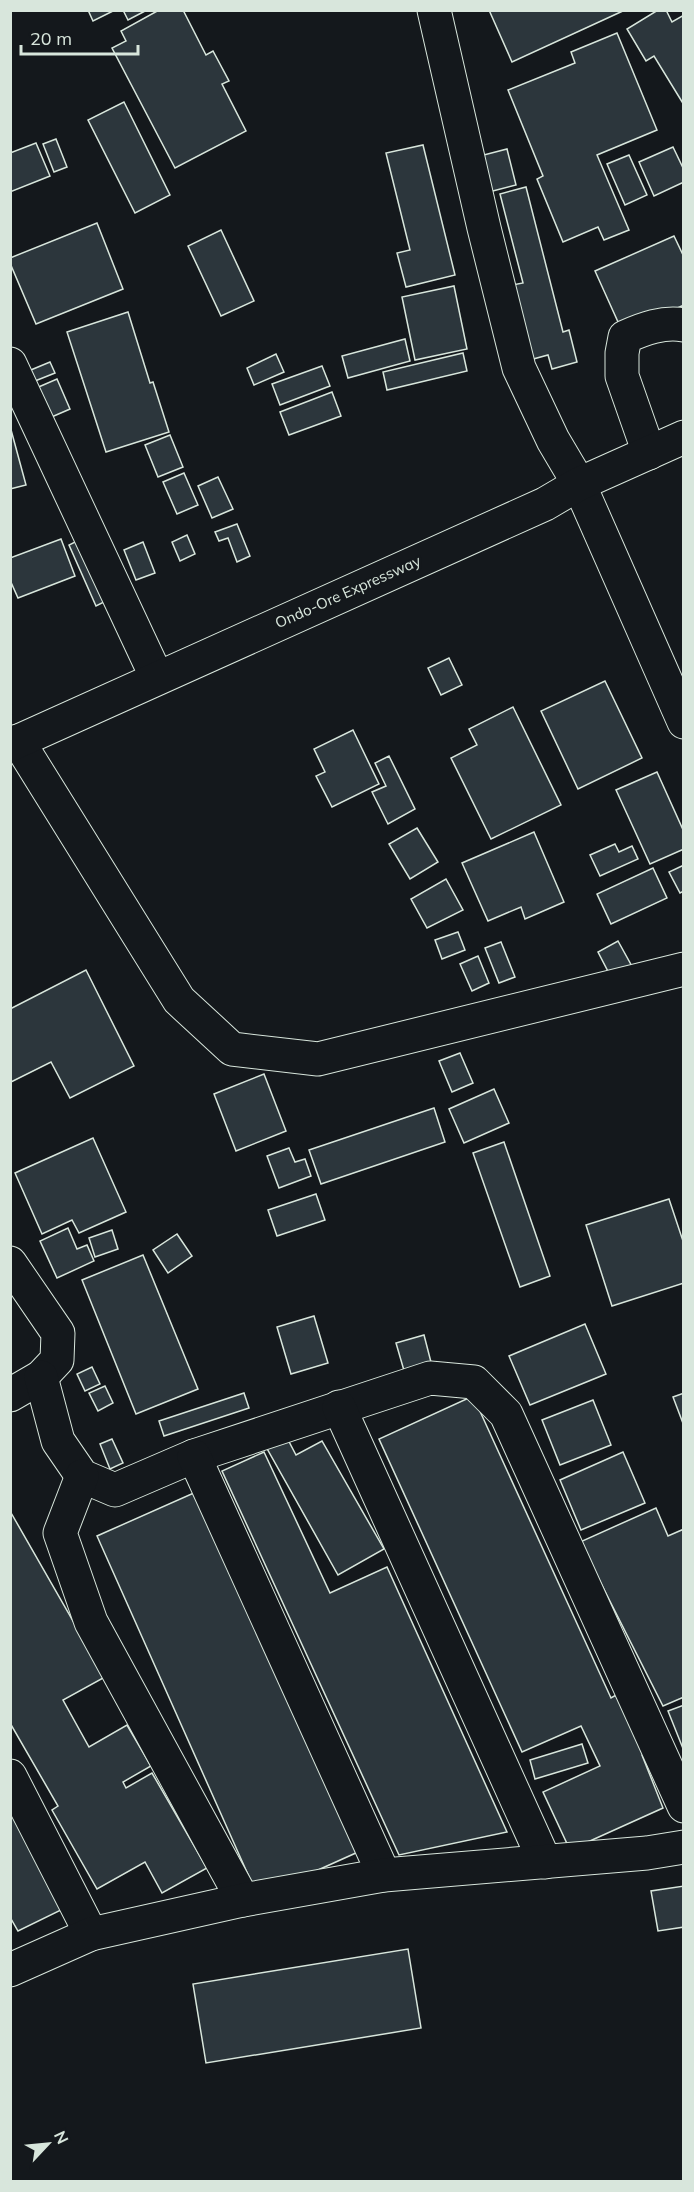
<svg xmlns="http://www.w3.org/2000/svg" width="694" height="2192" font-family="Mulish,sans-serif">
	<rect width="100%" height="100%" fill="#14181c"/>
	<g fill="#2c363c" stroke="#d8e6dc" stroke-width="1.5">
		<path d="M 88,10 L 115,10 L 93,21 Z"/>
		<path d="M 123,10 L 147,10 L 128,20 Z"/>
		<path d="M 159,10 L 183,10 L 206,55 L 213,51 L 229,81 L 222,84 L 246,131 L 175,168 L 112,48 L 126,41 L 121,31 Z"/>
		<path d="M 489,10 L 625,10 L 512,62 Z"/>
		<path d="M 658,10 L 666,10 L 672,22 L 684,15 L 684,105 L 654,56 L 646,61 L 627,29 Z"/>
		<path d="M 617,33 L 657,130 L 597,155 L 629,230 L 604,240 L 598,227 L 563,242 L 537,179 L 543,176 L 508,90 L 575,63 L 571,52 Z"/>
		<path d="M 124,102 L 170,195 L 135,213 L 88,120 Z"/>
		<path d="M 56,139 L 67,167 L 54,172 L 43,144 Z"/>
		<path d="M 36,143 L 50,176 L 10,192 L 10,153 Z"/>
		<path d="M 423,145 L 455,275 L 406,287 L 397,253 L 410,250 L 386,153 Z"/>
		<path d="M 673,147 L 684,170 L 684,182 L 654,196 L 639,162 Z"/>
		<path d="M 507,149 L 516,185 L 485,193 L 476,157 Z"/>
		<path d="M 629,155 L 647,195 L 625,205 L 607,164 Z"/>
		<path d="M 526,187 L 563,332 L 569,330 L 577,362 L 552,369 L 548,355 L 526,361 L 512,285 L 523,283 L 500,194 Z"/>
		<path d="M 97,223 L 123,289 L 36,324 L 10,263 L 10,258 Z"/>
		<path d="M 221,230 L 254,301 L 221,316 L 188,246 Z"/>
		<path d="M 674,236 L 684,257 L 684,305 L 623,333 L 595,271 Z"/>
		<path d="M 454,286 L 467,349 L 415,360 L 402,297 Z"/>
		<path d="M 128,312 L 150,383 L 153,382 L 169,432 L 106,452 L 67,332 Z"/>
		<path d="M 405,339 L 410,361 L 348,378 L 342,356 Z"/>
		<path d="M 463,353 L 467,371 L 387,390 L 383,372 Z"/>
		<path d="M 276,354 L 284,372 L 254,385 L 247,368 Z"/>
		<path d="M 50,362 L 55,373 L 30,383 L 26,372 Z"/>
		<path d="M 322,366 L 330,386 L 280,405 L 272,384 Z"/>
		<path d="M 57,379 L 70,409 L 47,419 L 34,389 Z"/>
		<path d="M 332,392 L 341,416 L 289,435 L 280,412 Z"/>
		<path d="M 10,426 L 26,485 L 10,489 Z"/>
		<path d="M 170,435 L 183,467 L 158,477 L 145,445 Z"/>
		<path d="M 184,473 L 198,505 L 177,514 L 163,482 Z"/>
		<path d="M 218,477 L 233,509 L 212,518 L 198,486 Z"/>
		<path d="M 237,524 L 250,556 L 237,562 L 228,538 L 219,541 L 215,532 Z"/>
		<path d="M 187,535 L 195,554 L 180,561 L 172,542 Z"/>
		<path d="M 83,538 L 110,599 L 96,606 L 69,545 Z"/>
		<path d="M 61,539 L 75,576 L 18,598 L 10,580 L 10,558 Z"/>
		<path d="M 143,542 L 155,573 L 136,580 L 124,550 Z"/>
		<path d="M 449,658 L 462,685 L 441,695 L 428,668 Z"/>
		<path d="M 605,681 L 642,758 L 578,789 L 541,711 Z"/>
		<path d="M 513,707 L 561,805 L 491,839 L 451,758 L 477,745 L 469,729 Z"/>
		<path d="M 353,730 L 379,784 L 332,807 L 316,776 L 325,772 L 314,749 Z"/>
		<path d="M 389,756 L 415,809 L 388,824 L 372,792 L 386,786 L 375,763 Z"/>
		<path d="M 657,772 L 684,832 L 684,849 L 650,864 L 616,790 Z"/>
		<path d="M 417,828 L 438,862 L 410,879 L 389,844 Z"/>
		<path d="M 534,832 L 564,902 L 525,919 L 521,907 L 488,921 L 462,863 Z"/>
		<path d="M 615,844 L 619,852 L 632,846 L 638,859 L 600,876 L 590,855 Z"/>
		<path d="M 684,865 L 684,891 L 680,893 L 669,872 Z"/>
		<path d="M 653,868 L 667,898 L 611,924 L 597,894 Z"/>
		<path d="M 446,879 L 463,910 L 427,928 L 411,899 Z"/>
		<path d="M 458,932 L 465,950 L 442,959 L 435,940 Z"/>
		<path d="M 618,941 L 634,970 L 613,981 L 598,952 Z"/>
		<path d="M 501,942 L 515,977 L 499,983 L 485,948 Z"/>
		<path d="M 478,956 L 489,983 L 472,991 L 460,964 Z"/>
		<path d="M 86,970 L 134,1066 L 70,1098 L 51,1062 L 11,1082 L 10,1009 Z"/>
		<path d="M 460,1053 L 473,1083 L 452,1092 L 439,1061 Z"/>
		<path d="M 264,1074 L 286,1131 L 236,1151 L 214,1094 Z"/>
		<path d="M 494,1089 L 509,1123 L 464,1143 L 449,1109 Z"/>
		<path d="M 434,1108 L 445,1142 L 321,1184 L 309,1150 Z"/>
		<path d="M 93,1138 L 126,1212 L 79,1233 L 72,1220 L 42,1234 L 15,1173 Z"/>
		<path d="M 504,1142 L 550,1276 L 520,1287 L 473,1153 Z"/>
		<path d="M 289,1148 L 295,1162 L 305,1159 L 311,1176 L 279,1188 L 267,1156 Z"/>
		<path d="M 316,1194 L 325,1220 L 277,1236 L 268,1210 Z"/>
		<path d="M 669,1199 L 684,1244 L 684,1283 L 612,1306 L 586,1225 Z"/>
		<path d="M 68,1228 L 77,1249 L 87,1245 L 94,1261 L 57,1278 L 40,1241 Z"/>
		<path d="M 112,1230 L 118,1249 L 95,1257 L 89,1238 Z"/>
		<path d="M 177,1234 L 192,1256 L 168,1273 L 153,1250 Z"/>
		<path d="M 143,1255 L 198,1389 L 136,1414 L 82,1280 Z"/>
		<path d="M 314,1316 L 328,1363 L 291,1374 L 277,1327 Z"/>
		<path d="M 585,1324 L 606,1374 L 530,1405 L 509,1356 Z"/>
		<path d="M 424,1335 L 432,1366 L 405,1374 L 396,1343 Z"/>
		<path d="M 92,1367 L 100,1384 L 85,1391 L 77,1374 Z"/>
		<path d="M 105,1386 L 113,1403 L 98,1411 L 89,1393 Z"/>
		<path d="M 244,1393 L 249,1408 L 164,1436 L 159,1421 Z"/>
		<path d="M 684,1393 L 684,1426 L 673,1397 Z"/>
		<path d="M 473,1396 L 611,1698 L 616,1695 L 644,1754 L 642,1755 L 663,1808 L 570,1850 L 543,1792 L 600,1766 L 581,1726 L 522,1752 L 379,1439 Z"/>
		<path d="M 593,1400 L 611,1445 L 560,1465 L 542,1420 Z"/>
		<path d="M 285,1434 L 296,1455 L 322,1441 L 384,1549 L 338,1575 L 265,1445 Z"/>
		<path d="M 112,1439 L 123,1463 L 110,1469 L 100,1444 Z"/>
		<path d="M 264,1452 L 330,1593 L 387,1567 L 507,1832 L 399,1855 L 222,1471 Z"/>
		<path d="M 623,1452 L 645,1503 L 581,1530 L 560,1480 Z"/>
		<path d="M 196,1492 L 358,1852 L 258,1897 L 97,1536 Z"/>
		<path d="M 656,1508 L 668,1536 L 684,1529 L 684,1697 L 663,1706 L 580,1542 Z"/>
		<path d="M 10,1511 L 105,1677 L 63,1700 L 89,1747 L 127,1725 L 151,1766 L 123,1782 L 126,1788 L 152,1773 L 207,1868 L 162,1893 L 145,1862 L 97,1889 L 52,1810 L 58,1806 L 10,1723 Z"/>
		<path d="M 684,1705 L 684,1751 L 668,1711 Z"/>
		<path d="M 582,1744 L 588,1763 L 535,1779 L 530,1760 Z"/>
		<path d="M 10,1810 L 61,1910 L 18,1931 L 10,1917 Z"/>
		<path d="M 684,1886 L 684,1927 L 658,1931 L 651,1891 Z"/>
		<path d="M 408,1949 L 421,2028 L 206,2063 L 193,1984 Z"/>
	</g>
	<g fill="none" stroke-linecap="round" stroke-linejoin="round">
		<defs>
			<g id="minor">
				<path d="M 434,10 L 484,228 L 519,368 L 553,440 L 579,484 L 684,722"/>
				<path d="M 10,364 L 157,678"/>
				<path d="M 649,453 L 622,376 L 622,353 L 625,337 C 643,329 664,321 684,325"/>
				<path d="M 18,741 L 179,1000 L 232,1049 L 318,1059 L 684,969"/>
				<path d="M 10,1263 L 58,1333 L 57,1360 L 41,1377 L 10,1395"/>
				<path d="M 41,1377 L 58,1441 L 82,1476 L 115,1490 L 194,1456 L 430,1378 L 474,1382 L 506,1414 L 684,1806"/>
				<path d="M 339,1407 L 545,1862"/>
				<path d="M 194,1456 L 384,1875"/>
				<path d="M 82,1476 L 60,1533 L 91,1622 L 243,1900"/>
				<path d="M 10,1776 L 91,1934"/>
				<path d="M 10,1970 L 91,1934 L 243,1900 L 384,1875 L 647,1853 L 684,1847"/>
			</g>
			<path id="major" d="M 10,745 L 545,504 L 579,484 L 684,437"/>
		</defs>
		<use href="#minor" stroke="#d8e6dc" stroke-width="35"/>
		<use href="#major" stroke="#d8e6dc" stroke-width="35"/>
		<use href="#minor" stroke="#14181c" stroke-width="33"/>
		<use href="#major" stroke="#14181c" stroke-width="33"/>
	</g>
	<g text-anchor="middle" stroke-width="4.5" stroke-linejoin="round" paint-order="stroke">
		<g font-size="15" fill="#d8e6dc" stroke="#14181c">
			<text transform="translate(348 592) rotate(-24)" y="5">Ondo-Ore Expressway</text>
		</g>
	</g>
	<rect width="694" height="2192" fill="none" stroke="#d8e6dc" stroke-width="24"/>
	<g transform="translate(48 2144) rotate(64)" stroke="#14181c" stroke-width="4.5" paint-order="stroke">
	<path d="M0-4.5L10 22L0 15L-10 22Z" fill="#d8e6dc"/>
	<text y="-9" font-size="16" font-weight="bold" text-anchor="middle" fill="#d8e6dc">N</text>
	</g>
	<path d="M21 45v9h117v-9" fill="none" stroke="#d8e6dc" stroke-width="3"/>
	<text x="30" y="45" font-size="18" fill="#d8e6dc" stroke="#14181c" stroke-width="4.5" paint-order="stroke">20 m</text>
</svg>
